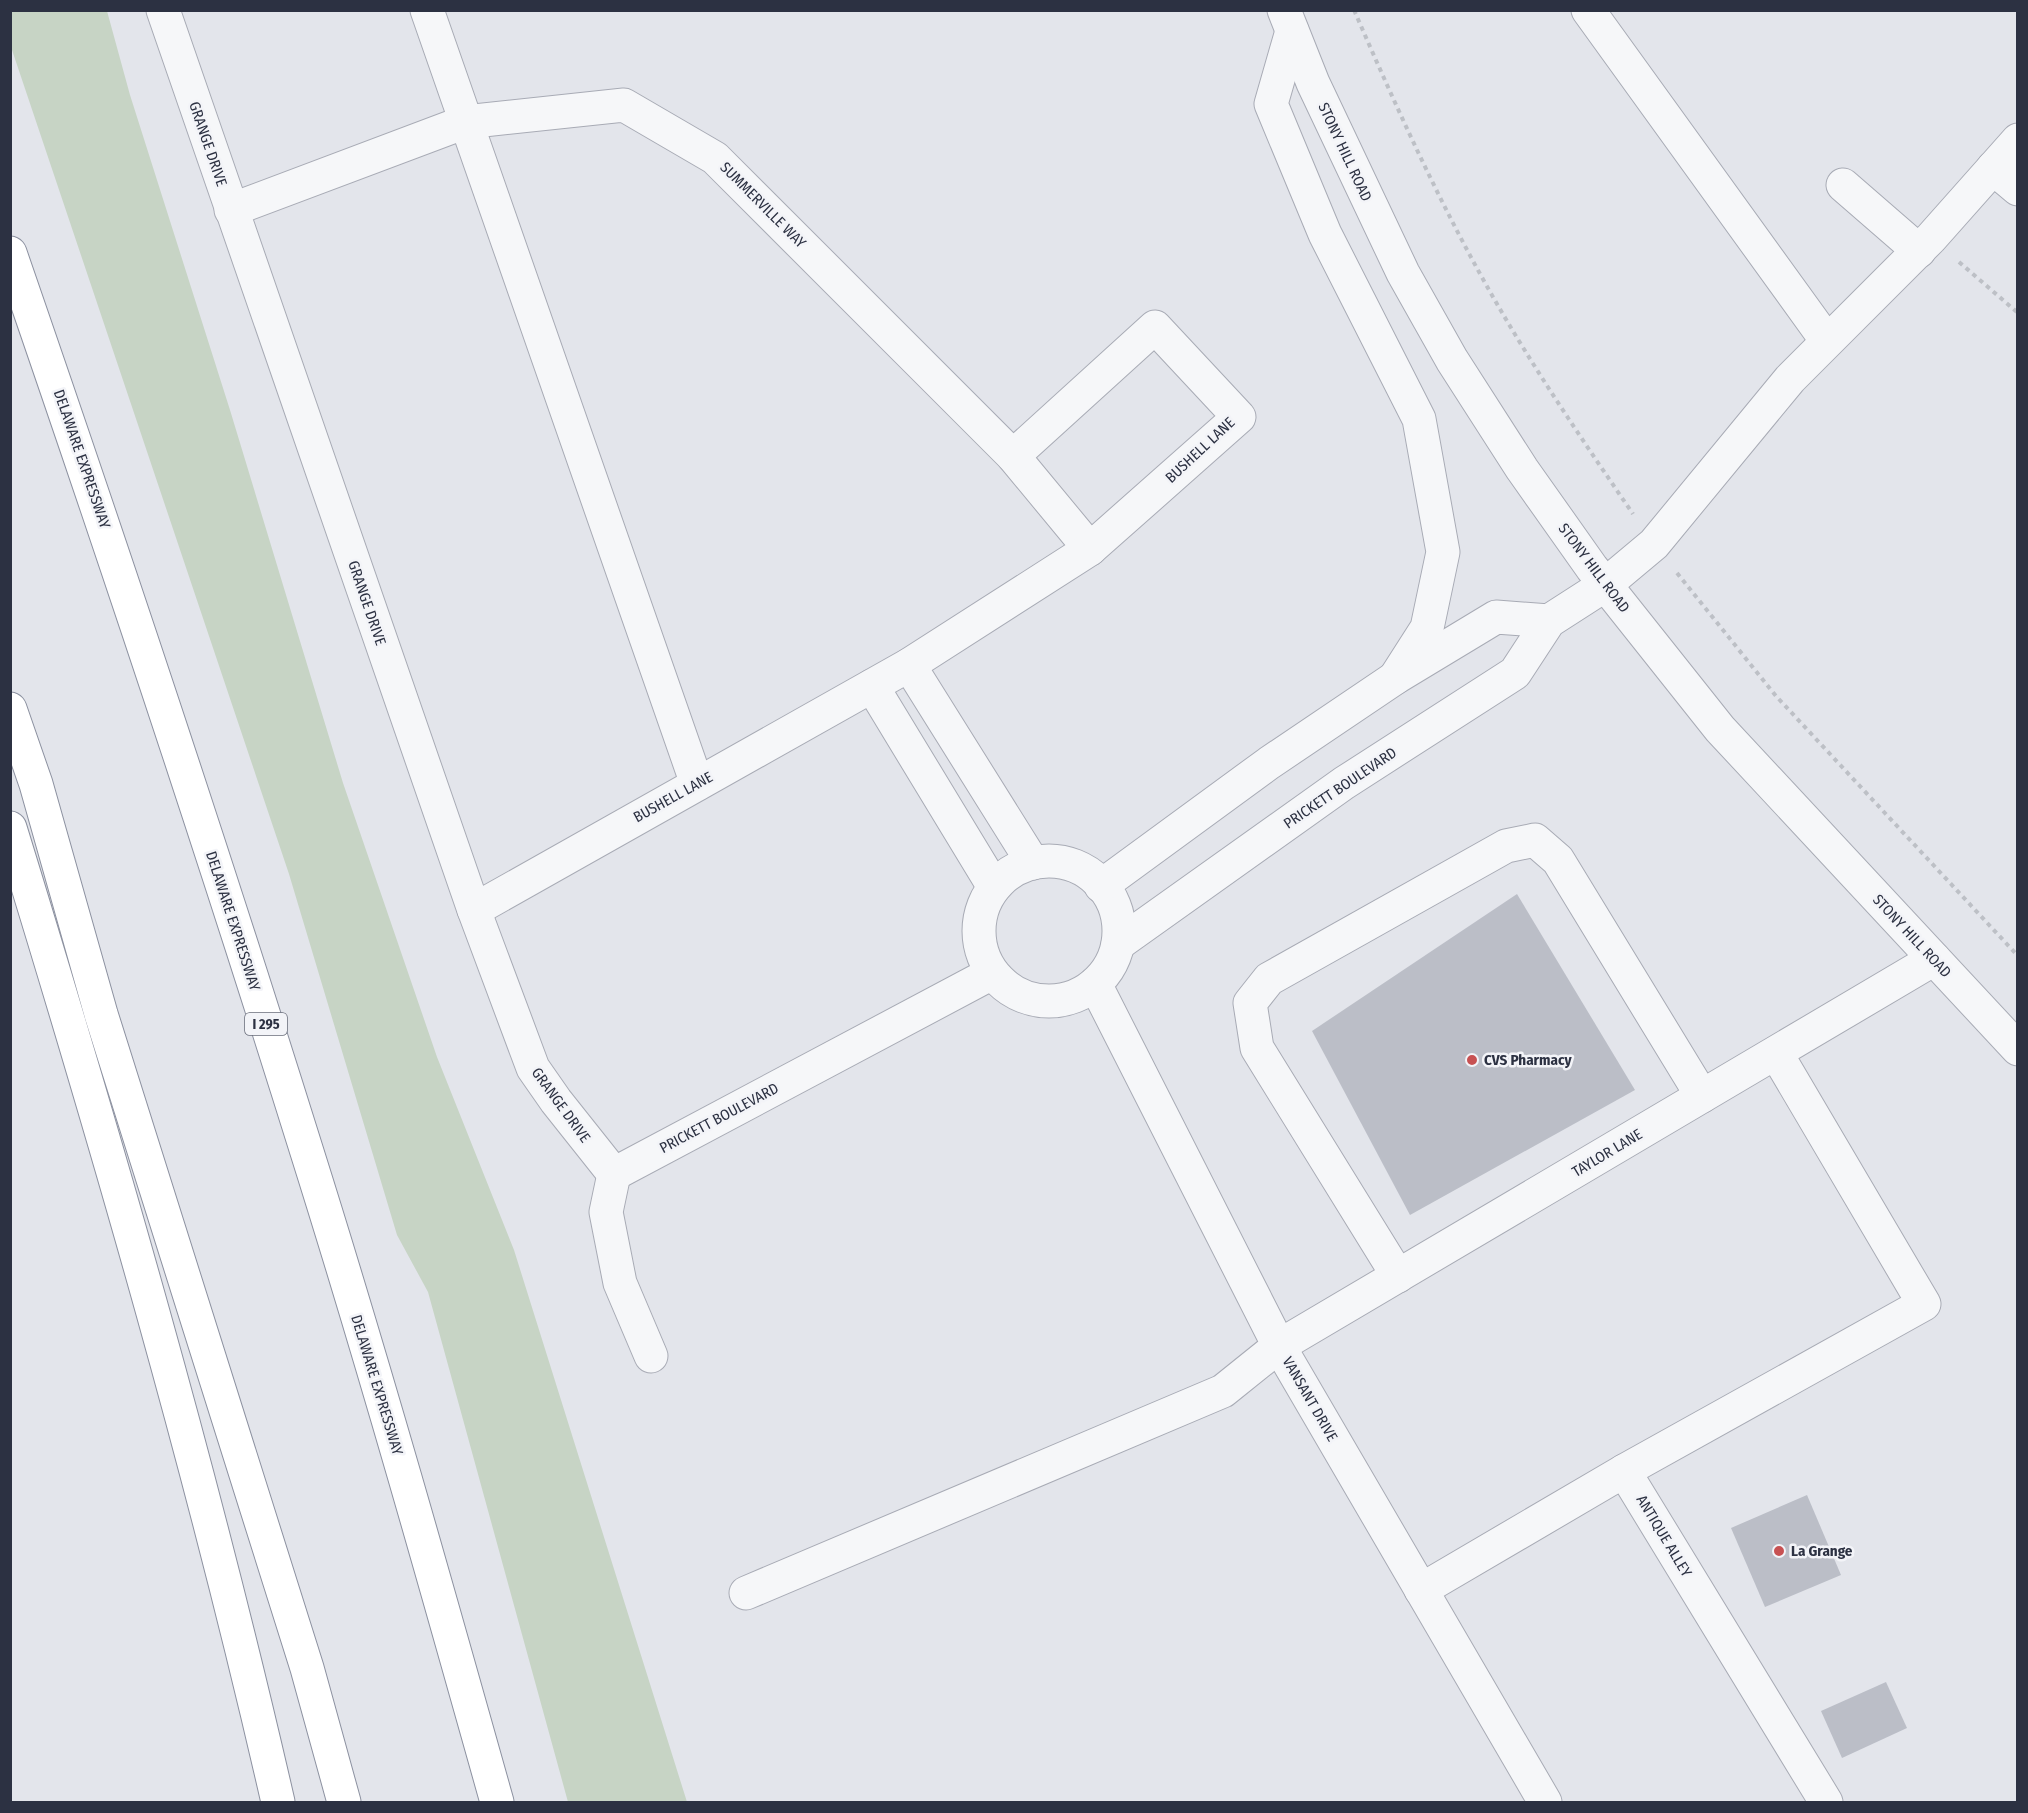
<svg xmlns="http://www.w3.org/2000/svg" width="2028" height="1813" font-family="'Fira Sans Condensed',sans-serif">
	<rect width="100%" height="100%" fill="#e3e5eb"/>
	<path fill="#c7d4c5" d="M 10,11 L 107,11 L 130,95 L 230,410 L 343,783 L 437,1057 L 514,1250 L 687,1802 L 568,1802 L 428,1292 L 397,1235 L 289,874 L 11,47 Z"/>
	<g fill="#bbbec7">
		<path d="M 1517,894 L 1635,1090 L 1410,1215 L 1312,1031 Z"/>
		<path d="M 1807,1495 L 1841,1575 L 1765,1607 L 1731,1528 Z"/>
		<path d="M 1886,1682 L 1907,1728 L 1842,1758 L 1821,1711 Z"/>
	</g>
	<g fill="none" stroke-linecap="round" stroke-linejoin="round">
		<defs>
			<g id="minor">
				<path d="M 163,10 L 474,910 L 533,1068 L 556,1101 L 614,1174"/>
				<path d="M 427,10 L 697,784"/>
				<path d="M 1284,10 L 1313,83 L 1403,273 L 1452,360 L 1522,469 L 1592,568 L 1720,729 L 2018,1049"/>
				<path d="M 1588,10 L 1827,341"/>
				<path d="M 1292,31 L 1271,104 L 1325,234 L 1419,419 L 1443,552 L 1427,628 L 1395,678"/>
				<path d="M 1993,168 L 2018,189"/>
				<path d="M 1843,185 L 1919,251"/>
				<path d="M 231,210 L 465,122 L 624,105 L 715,158 L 1013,456 L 1090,549"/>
				<path d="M 909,665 L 1033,863"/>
				<path d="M 872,686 L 994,887"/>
				<circle cx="1049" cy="931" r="70"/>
				<path d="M 1101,886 L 1269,763 L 1395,678 L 1496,617 L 1549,621"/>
				<path d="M 474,910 L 909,665 L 1090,549 L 1239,417 L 1155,327 L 1013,456"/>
				<path d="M 1118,944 L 1344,783 L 1515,673 L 1549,621 L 1605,585 L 1654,544 L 1790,379 L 1931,238 L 2018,140"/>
				<path d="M 1095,984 L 1279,1346 L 1545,1802"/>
				<path d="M 614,1174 L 992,973"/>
				<path d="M 614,1174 L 606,1212 L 620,1283 L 651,1356"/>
				<path d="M 1398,1276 L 1257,1048 L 1250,1003 L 1269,979 L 1506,846 L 1535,840 L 1558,860 L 1702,1096"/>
				<path d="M 1624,1471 L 1924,1304 L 1776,1053"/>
				<path d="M 1421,1590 L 1624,1471 L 1826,1802"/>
				<path d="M 746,1593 L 1223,1391 L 1279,1346 L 1934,959"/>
			</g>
			<g id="highway">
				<path d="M 10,253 C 113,551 213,851 307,1152 C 375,1368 436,1585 497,1802"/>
				<path d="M 10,709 L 36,784 L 101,1014 L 307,1668 L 344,1802"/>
				<path d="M 10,828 C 109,1150 203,1474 278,1802"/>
			</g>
		</defs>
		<use href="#minor" stroke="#a8abb5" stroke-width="35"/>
		<use href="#highway" stroke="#8c91a0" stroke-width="35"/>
		<g stroke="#bdc0c6" stroke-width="4" stroke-dasharray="4.5 4.5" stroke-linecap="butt">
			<path d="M 1354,10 C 1394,102 1435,193 1484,281 C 1529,362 1581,438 1633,514"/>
			<path d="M 1959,262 L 2018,313"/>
			<path d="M 1677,573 L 1776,696 L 2018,956"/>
		</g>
		<use href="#minor" stroke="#f6f7f9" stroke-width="33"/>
		<use href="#highway" stroke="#fff" stroke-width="33"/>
	</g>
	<g fill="#c75152" stroke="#f3f4f8" stroke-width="2">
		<circle cx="1472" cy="1060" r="6"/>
		<circle cx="1779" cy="1551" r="6"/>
	</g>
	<g text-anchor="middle" stroke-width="5" stroke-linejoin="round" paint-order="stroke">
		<rect fill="#f3f4f8" stroke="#686c79" stroke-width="1.5" x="245" y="1013" width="42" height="22" rx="4.5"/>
		<g font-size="14" font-weight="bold" fill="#2c3142">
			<text x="266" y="1029">I 295</text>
		</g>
		<g font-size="15" fill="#2c3142" stroke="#f3f4f8">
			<text transform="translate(208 144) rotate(71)" y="5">GRANGE DRIVE</text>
			<text transform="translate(1345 152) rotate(65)" y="5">STONY HILL ROAD</text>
			<text transform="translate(763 205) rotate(45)" y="5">SUMMERVILLE WAY</text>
			<text transform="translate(1200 450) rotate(-43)" y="5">BUSHELL LANE</text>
			<text transform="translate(82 459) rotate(71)" y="5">DELAWARE EXPRESSWAY</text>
			<text transform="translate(1594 568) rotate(53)" y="5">STONY HILL ROAD</text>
			<text transform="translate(367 603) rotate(71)" y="5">GRANGE DRIVE</text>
			<text transform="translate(1340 788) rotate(-34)" y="5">PRICKETT BOULEVARD</text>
			<text transform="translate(673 797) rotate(-29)" y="5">BUSHELL LANE</text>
			<text transform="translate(233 921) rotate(72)" y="5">DELAWARE EXPRESSWAY</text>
			<text transform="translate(1912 936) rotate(47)" y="5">STONY HILL ROAD</text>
			<text transform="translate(561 1105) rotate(54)" y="5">GRANGE DRIVE</text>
			<text transform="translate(719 1118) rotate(-28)" y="5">PRICKETT BOULEVARD</text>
			<text transform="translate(1607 1153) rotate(-31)" y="5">TAYLOR LANE</text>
			<text transform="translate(377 1385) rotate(73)" y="5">DELAWARE EXPRESSWAY</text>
			<text transform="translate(1310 1399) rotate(60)" y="5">VANSANT DRIVE</text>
			<text transform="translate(1664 1536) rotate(59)" y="5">ANTIQUE ALLEY</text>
		</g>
		<g font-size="15" font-weight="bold" fill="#2c3142" stroke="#f3f4f8" text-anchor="start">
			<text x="1484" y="1065">CVS Pharmacy</text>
			<text x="1791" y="1556">La Grange</text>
		</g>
	</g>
	<rect width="2028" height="1813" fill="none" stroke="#2c3142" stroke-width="24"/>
</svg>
